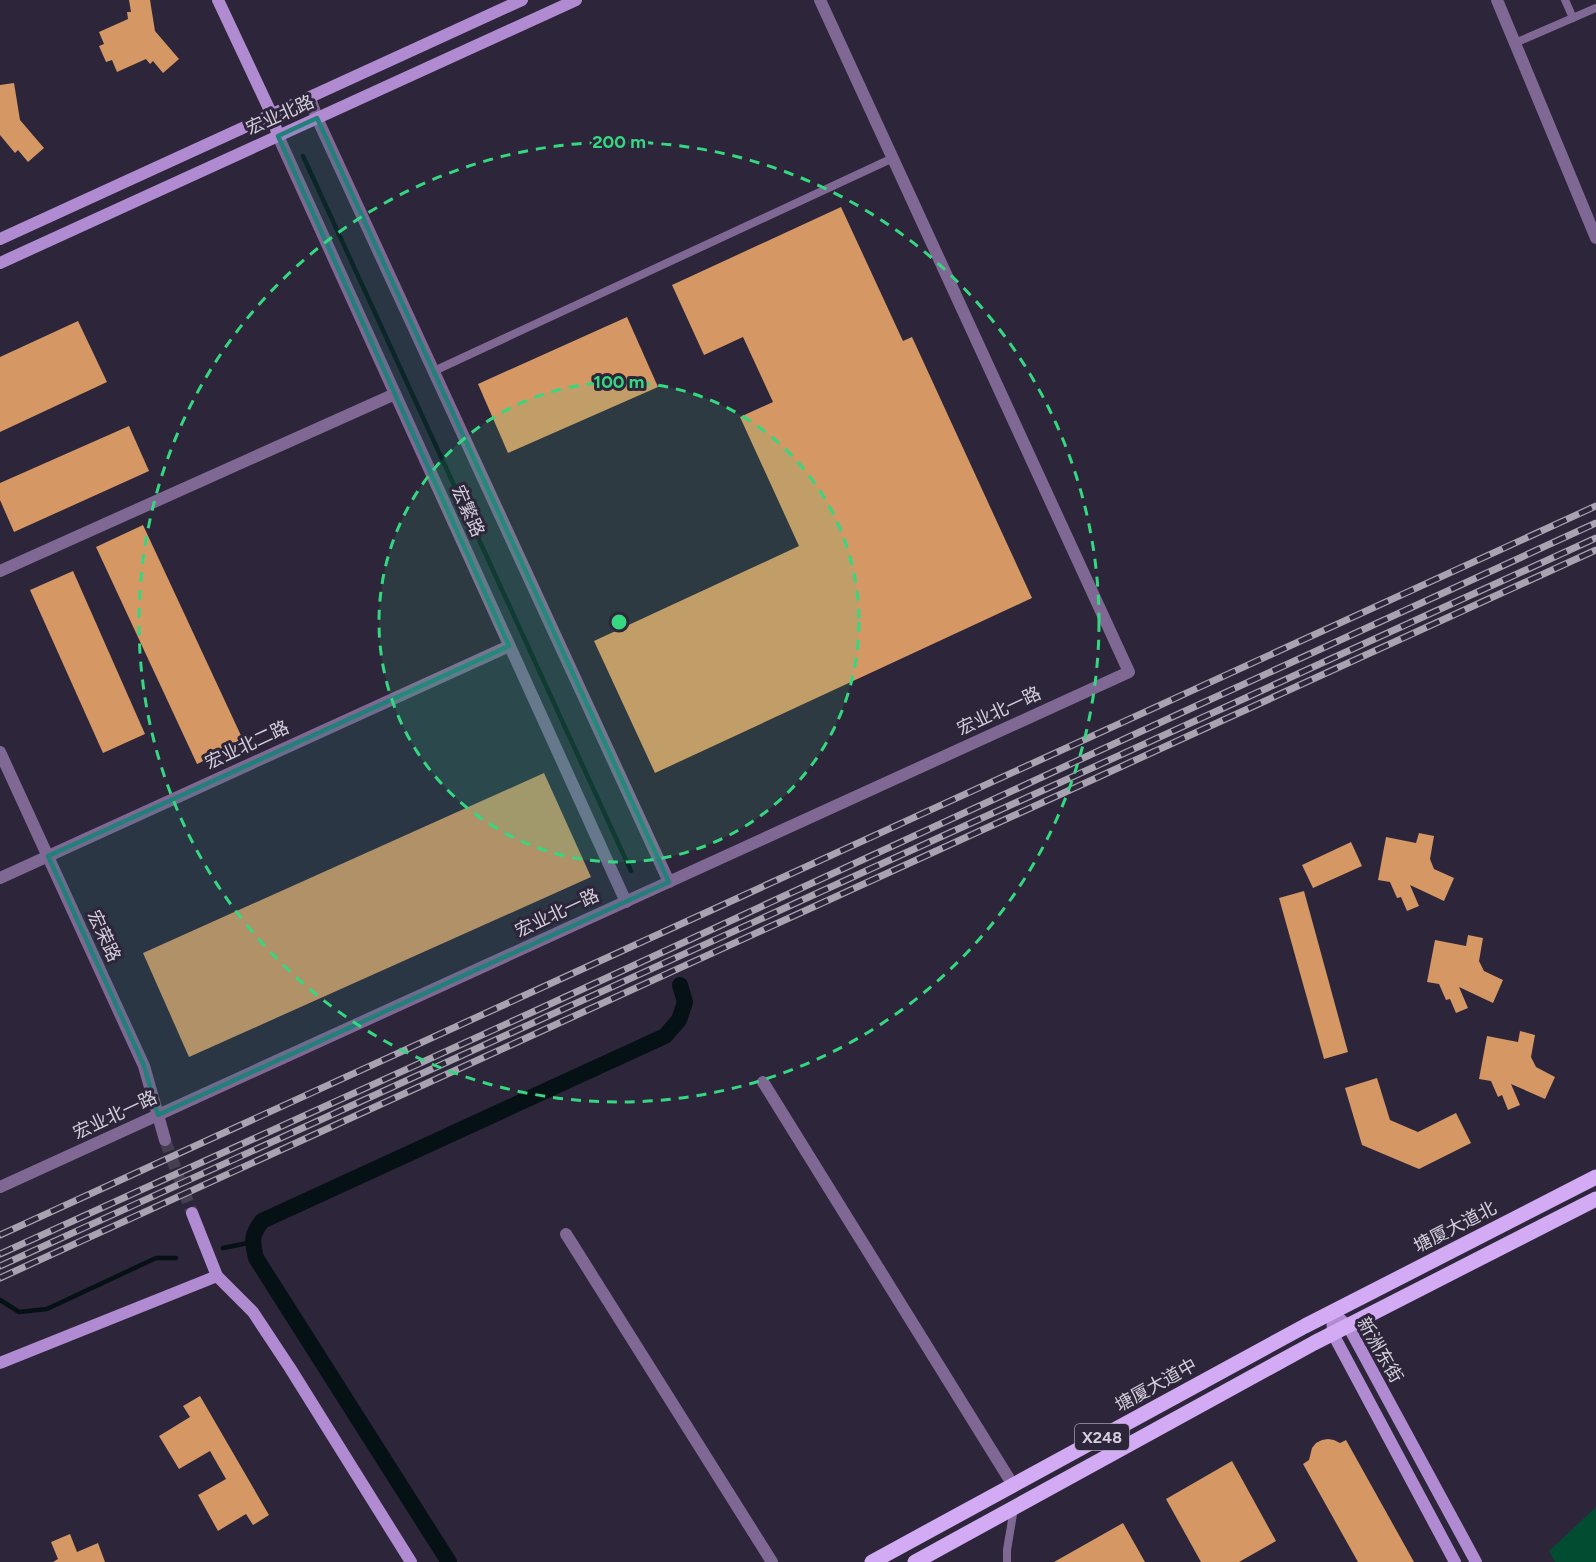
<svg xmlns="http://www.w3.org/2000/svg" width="1596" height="1562" font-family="Figtree,'Noto Sans SC',sans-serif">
	<rect width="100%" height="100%" fill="#2d2539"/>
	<path fill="#024c31" d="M 1596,1507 L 1596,1562 L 1555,1562 L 1549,1551 Z"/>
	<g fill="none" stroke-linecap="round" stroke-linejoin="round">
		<g stroke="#051114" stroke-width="4.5">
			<path d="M 303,156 L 631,871"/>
			<path d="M 223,1248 L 253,1242"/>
			<path d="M 0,1300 L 19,1312 L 47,1309 L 156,1258 L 176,1258"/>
		</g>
		<path stroke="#051114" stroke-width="16" d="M 449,1562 L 256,1258 C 252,1241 251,1235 262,1221 L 665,1036 L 679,1020 L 685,1002 L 680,985"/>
	</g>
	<g fill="#d59764">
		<path d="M 129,0 L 150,0 L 155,31 L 179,59 L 163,73 L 153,61 L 150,64 L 146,59 L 117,72 L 112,60 L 106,62 L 99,46 L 104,44 L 99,32 L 128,19 L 127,12 L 131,12 Z"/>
		<path d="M 14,83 L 20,120 L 44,148 L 28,162 L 18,150 L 15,153 L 0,135 L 0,85 Z"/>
		<path d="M 841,207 L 903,341 L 912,337 L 1032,598 L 655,773 L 594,641 L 799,546 L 740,417 L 773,402 L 743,337 L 704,355 L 672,285 Z"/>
		<path d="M 627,317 L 658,387 L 508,453 L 478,384 Z"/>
		<path d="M 78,321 L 107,382 L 0,432 L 0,357 Z"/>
		<path d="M 129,426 L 149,471 L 14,532 L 0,500 L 0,483 Z"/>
		<path d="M 143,525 L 244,742 L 197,764 L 96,547 Z"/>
		<path d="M 73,571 L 145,734 L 103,753 L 30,590 Z"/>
		<path d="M 544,773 L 591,877 L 189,1057 L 143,953 Z"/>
		<path d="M 1419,833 L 1434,836 L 1430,859 L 1434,869 L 1454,878 L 1444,901 L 1410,885 L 1419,906 L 1407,911 L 1401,897 L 1397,898 L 1390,882 L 1378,880 L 1386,837 L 1416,843 Z"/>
		<path d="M 1351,842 L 1362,866 L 1313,888 L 1302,865 Z"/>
		<path d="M 1304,891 L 1348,1052 L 1324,1059 L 1279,898 Z"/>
		<path d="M 1468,935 L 1483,938 L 1479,961 L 1484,971 L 1503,980 L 1493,1003 L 1459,987 L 1468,1008 L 1456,1013 L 1450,999 L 1446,1000 L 1439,984 L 1427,982 L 1435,940 L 1466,946 Z"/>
		<path d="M 1520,1031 L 1535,1035 L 1531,1057 L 1536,1067 L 1555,1077 L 1545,1099 L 1511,1084 L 1520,1105 L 1508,1110 L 1502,1095 L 1498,1097 L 1491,1081 L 1479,1079 L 1487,1036 L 1518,1042 Z"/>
		<path d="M 1377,1078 L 1390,1120 L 1418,1132 L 1456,1113 L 1471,1143 L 1419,1169 L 1362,1145 L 1345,1088 Z"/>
		<path d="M 200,1396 L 269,1515 L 253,1525 L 246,1514 L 218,1531 L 198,1495 L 226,1479 L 210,1451 L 179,1469 L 159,1436 L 190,1417 L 183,1406 Z"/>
		<path d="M 1328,1439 L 1334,1440 L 1340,1443 L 1346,1440 L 1414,1562 L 1358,1562 L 1303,1464 L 1309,1460 L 1312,1448 L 1316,1443 L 1322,1440 Z"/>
		<path d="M 1232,1461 L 1276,1541 L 1239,1562 L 1201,1562 L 1166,1499 Z"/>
		<path d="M 1123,1523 L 1145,1562 L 1054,1562 Z"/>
		<path d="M 70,1534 L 77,1552 L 98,1543 L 105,1562 L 53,1562 L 58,1559 L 51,1542 Z"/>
	</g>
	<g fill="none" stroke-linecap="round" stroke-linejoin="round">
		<path stroke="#463e51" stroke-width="12" stroke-dasharray="12 6" stroke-linecap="butt" d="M 165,1140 L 192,1213"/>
		<g stroke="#806894" stroke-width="8">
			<path d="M 1565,0 L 1573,18"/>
			<path d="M 1515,43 L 1596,8"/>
			<path d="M 434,371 L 893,158"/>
			<path d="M 1007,1562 L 1007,1550 L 1014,1508"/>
		</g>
		<g stroke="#806894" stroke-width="12">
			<path d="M 1497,0 L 1596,238"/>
			<path d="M 310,98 L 317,118 L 669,882"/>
			<path d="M 278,136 L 626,902"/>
			<path d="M 0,571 L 395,394"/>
			<path d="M 0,752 L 144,1066 L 165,1140"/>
			<path d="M 0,878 L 509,646"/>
			<path d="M 763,1082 L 1013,1485"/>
			<path d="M 0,1187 L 1129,672 L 820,0"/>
			<path d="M 566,1234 L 772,1562"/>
		</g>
		<g stroke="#b18bd2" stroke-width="12">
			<path d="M 218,0 L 272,115 L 278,136"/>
			<path d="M 0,239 L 522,0"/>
			<path d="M 0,263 L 576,0"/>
			<path d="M 192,1213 L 217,1276 L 253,1312 L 290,1368 L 411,1562"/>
			<path d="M 1332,1312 L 1348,1326 L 1476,1562"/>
			<path d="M 1332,1312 L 1333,1334 L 1455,1562"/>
			<path d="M 0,1363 L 217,1276"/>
		</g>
		<g stroke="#d2abf4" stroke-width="15">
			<path d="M 872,1562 L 1305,1326 L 1596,1177"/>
			<path d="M 915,1562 L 1314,1343 L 1596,1199"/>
		</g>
		<defs>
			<g id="rail">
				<path d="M 0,1235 L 1596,506"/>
				<path d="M 0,1254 L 537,1010 L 1183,712 L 1596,523"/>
				<path d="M 0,1266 L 1596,538"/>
				<path d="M 0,1278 L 1596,550"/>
			</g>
		</defs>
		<use href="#rail" stroke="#a8a2b1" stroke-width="7"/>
		<use href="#rail" stroke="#2d2539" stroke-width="4.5" stroke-dasharray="14" stroke-linecap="butt"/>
	</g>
	<path fill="#237f79" fill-opacity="0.2" stroke="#237f79" stroke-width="4.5" stroke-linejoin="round" d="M 317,118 L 669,882 L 158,1115 L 144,1066 L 48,856 L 509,646 L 278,136 Z"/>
	<circle cx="619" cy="622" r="240" fill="#35d881" fill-opacity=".12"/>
	<g fill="none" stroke="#35d881" stroke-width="3" stroke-dasharray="10 8">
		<circle cx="619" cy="622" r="240"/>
		<circle cx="619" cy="622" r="480"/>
	</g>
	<g text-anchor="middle" stroke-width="6" stroke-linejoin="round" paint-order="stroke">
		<rect fill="#2d2539" stroke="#a29cab" stroke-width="1.5" x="1075" y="1424" width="54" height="26" rx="4.5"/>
		<g font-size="16" font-weight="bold" fill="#d4cfdc">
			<text x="1102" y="1443">X248</text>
		</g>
		<g font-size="18" fill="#d4cfdc" stroke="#2d2539">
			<text transform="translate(280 115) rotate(-24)" y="6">宏业北路</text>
			<text transform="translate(468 511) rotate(66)" y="6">宏繁路</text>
			<text transform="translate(999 711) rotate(-25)" y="6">宏业北一路</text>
			<text transform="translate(247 745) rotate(-25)" y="6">宏业北二路</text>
			<text transform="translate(557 913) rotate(-25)" y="6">宏业北一路</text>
			<text transform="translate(104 936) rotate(65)" y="6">宏荣路</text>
			<text transform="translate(115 1115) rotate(-25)" y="6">宏业北一路</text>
			<text transform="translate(1455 1227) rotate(-27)" y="6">塘厦大道北</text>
			<text transform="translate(1380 1350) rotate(60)" y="6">新洲东街</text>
			<text transform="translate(1156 1385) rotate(-29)" y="6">塘厦大道中</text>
		</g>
	</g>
	<circle cx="619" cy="622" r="9" fill="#35d881" stroke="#2d2539" stroke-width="3"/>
	<g font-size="18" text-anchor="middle" font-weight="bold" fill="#35d881" stroke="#2d2539" stroke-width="6" stroke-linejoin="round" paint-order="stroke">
		<text x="619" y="148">200 m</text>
		<text x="619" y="388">100 m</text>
	</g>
</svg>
